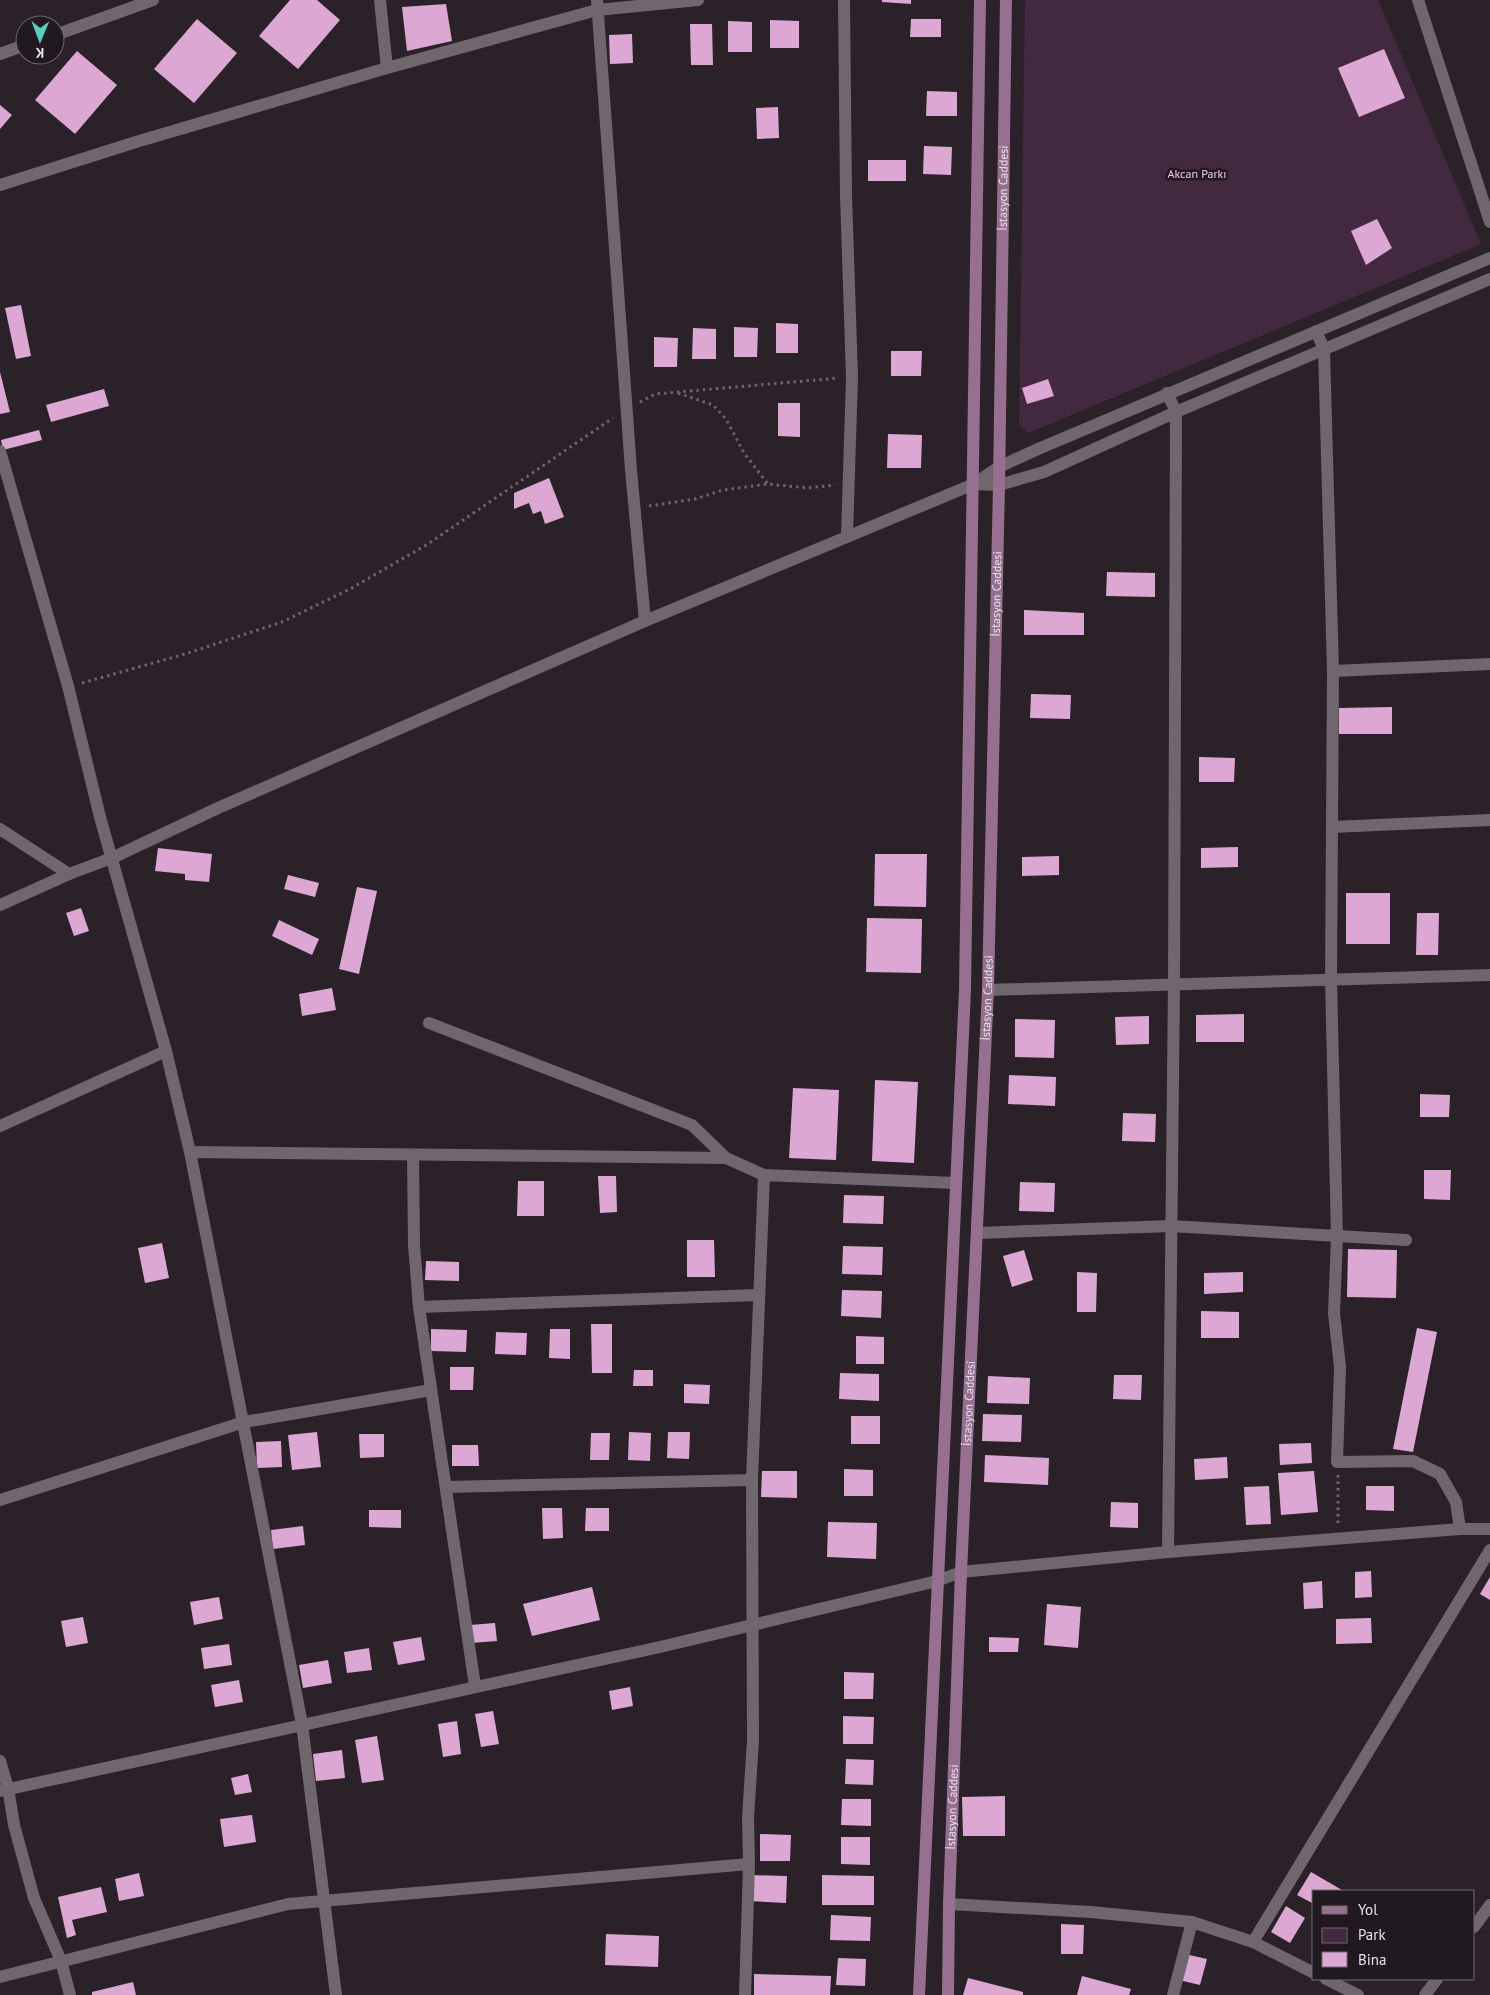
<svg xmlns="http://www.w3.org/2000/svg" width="1490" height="1995" font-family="'PT Sans',sans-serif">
	<rect width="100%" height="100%" fill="#2a2228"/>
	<path fill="#43293f" d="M 1025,0 L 1378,0 L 1481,244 L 1028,433 L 1019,424 Z"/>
	<g fill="#dda7d3">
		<path d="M 290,0 L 317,0 L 340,20 L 298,69 L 259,36 Z"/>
		<path d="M 882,0 L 911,0 L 911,4 L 882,2 Z"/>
		<path d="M 446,4 L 452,41 L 407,51 L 402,7 Z"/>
		<path d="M 197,19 L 237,53 L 194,103 L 154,69 Z"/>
		<path d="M 911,19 L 941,19 L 941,37 L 910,37 Z"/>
		<path d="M 770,20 L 799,21 L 799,48 L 770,48 Z"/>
		<path d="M 728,21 L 752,22 L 752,52 L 728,52 Z"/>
		<path d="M 690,24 L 712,24 L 713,65 L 691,65 Z"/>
		<path d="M 632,34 L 633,63 L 610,64 L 609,35 Z"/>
		<path d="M 1384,49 L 1405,98 L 1359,117 L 1338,68 Z"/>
		<path d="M 77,51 L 117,85 L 75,134 L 35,100 Z"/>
		<path d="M 927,91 L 957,92 L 957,116 L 926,116 Z"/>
		<path d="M 0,105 L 12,115 L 0,129 Z"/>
		<path d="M 778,107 L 779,138 L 757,139 L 756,108 Z"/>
		<path d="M 924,146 L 952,147 L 951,175 L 923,174 Z"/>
		<rect x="868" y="160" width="38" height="21"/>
		<path d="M 1377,219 L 1392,248 L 1366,265 L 1351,231 Z"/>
		<path d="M 21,305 L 31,356 L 16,359 L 5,308 Z"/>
		<path d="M 776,323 L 798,324 L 798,353 L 776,353 Z"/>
		<path d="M 734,327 L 758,328 L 757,357 L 734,357 Z"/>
		<path d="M 693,328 L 716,329 L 716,359 L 692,359 Z"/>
		<path d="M 654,337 L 678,338 L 677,367 L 654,367 Z"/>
		<path d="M 891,351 L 922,351 L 921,376 L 891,376 Z"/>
		<path d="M 0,372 L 10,412 L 0,414 Z"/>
		<path d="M 1048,379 L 1054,396 L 1027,404 L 1022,388 Z"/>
		<path d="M 104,389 L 109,406 L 51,422 L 46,405 Z"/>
		<path d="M 778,403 L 800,403 L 800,437 L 778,436 Z"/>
		<path d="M 39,430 L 42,440 L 3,450 L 1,440 Z"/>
		<path d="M 888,434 L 922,435 L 921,468 L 887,468 Z"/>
		<path d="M 549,478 L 564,517 L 545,524 L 541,511 L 533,514 L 529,503 L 514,509 L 514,493 Z"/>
		<path d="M 1107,572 L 1155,573 L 1155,597 L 1106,596 Z"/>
		<path d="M 1024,610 L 1084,613 L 1084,635 L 1024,635 Z"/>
		<path d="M 1031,694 L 1071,695 L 1070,719 L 1030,718 Z"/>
		<path d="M 1392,707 L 1392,734 L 1339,734 L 1339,708 Z"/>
		<path d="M 1199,757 L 1235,758 L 1234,782 L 1199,782 Z"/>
		<path d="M 1238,847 L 1238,867 L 1201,868 L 1201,848 Z"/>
		<path d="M 158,848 L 212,854 L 209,882 L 185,880 L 185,874 L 155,871 Z"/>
		<path d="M 875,854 L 927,854 L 926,907 L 874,906 Z"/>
		<path d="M 1059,856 L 1059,875 L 1022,876 L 1022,857 Z"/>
		<path d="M 288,875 L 319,883 L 315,897 L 284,889 Z"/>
		<path d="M 357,887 L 377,891 L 359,974 L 339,969 Z"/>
		<rect x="1346" y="893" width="44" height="51"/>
		<path d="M 81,908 L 89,931 L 74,936 L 66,913 Z"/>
		<path d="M 1417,913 L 1439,913 L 1438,955 L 1416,955 Z"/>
		<path d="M 867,918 L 922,919 L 921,973 L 866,972 Z"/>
		<path d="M 279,920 L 319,939 L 312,955 L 272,936 Z"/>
		<path d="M 332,988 L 336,1010 L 302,1016 L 299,994 Z"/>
		<path d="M 1244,1014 L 1244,1042 L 1196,1042 L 1196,1015 Z"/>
		<path d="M 1149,1016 L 1149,1044 L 1116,1045 L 1115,1017 Z"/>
		<path d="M 1015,1019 L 1055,1020 L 1054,1058 L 1015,1057 Z"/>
		<path d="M 1009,1075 L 1056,1077 L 1055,1106 L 1008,1104 Z"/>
		<path d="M 875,1080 L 918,1082 L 914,1163 L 872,1161 Z"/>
		<path d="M 793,1088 L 839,1090 L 836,1160 L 789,1158 Z"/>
		<path d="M 1420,1094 L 1450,1095 L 1449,1117 L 1420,1117 Z"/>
		<path d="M 1123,1113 L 1156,1114 L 1155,1142 L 1122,1141 Z"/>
		<path d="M 1424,1170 L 1451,1170 L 1450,1200 L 1424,1199 Z"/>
		<path d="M 598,1176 L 616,1176 L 617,1212 L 600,1213 Z"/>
		<path d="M 518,1181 L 544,1181 L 544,1216 L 517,1216 Z"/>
		<path d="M 1020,1182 L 1055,1183 L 1054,1212 L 1019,1211 Z"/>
		<path d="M 844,1195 L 884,1196 L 883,1224 L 843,1223 Z"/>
		<path d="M 687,1240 L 714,1240 L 715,1277 L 687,1277 Z"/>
		<path d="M 162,1243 L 169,1278 L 145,1283 L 138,1248 Z"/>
		<path d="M 843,1246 L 883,1247 L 882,1275 L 842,1274 Z"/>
		<path d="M 1348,1249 L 1397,1250 L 1396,1298 L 1347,1297 Z"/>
		<path d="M 1024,1250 L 1033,1280 L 1012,1287 L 1003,1256 Z"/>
		<path d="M 426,1261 L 459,1262 L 459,1281 L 425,1280 Z"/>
		<path d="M 1077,1272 L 1097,1273 L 1096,1312 L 1077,1312 Z"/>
		<path d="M 1243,1272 L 1243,1292 L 1204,1294 L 1204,1273 Z"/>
		<path d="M 842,1290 L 882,1291 L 881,1318 L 841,1316 Z"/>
		<path d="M 1201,1311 L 1239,1312 L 1239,1338 L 1201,1338 Z"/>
		<path d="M 591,1324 L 612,1324 L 612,1373 L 592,1373 Z"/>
		<path d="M 1417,1328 L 1437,1332 L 1413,1452 L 1393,1449 Z"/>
		<path d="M 431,1329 L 467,1330 L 466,1352 L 431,1351 Z"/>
		<path d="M 550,1329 L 570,1329 L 570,1359 L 549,1358 Z"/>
		<path d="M 496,1332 L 527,1333 L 526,1355 L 495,1354 Z"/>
		<path d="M 856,1336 L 884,1337 L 884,1364 L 856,1364 Z"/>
		<path d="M 450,1367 L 474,1367 L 473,1390 L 450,1390 Z"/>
		<path d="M 634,1370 L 653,1370 L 653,1386 L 633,1386 Z"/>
		<path d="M 840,1373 L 879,1374 L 879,1401 L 839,1399 Z"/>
		<path d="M 1114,1375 L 1142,1375 L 1141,1400 L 1113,1399 Z"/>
		<path d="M 988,1376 L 1030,1378 L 1029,1404 L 987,1403 Z"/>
		<path d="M 684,1384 L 710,1385 L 709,1404 L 684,1403 Z"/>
		<path d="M 983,1414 L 1022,1415 L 1021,1442 L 982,1441 Z"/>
		<rect x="851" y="1416" width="29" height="28"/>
		<path d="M 317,1432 L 321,1467 L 292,1470 L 288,1435 Z"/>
		<path d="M 629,1432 L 651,1433 L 650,1461 L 628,1460 Z"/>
		<path d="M 668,1432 L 690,1432 L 689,1459 L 667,1458 Z"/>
		<path d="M 591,1433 L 610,1433 L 609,1460 L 590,1460 Z"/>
		<path d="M 359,1434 L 384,1434 L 384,1457 L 360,1458 Z"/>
		<path d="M 281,1441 L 282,1467 L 257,1468 L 256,1442 Z"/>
		<path d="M 1311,1443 L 1312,1463 L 1280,1465 L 1279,1444 Z"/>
		<path d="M 452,1445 L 478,1445 L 479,1466 L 452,1466 Z"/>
		<path d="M 985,1455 L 1049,1458 L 1048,1485 L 984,1482 Z"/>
		<path d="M 1227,1457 L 1228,1478 L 1195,1480 L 1194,1459 Z"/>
		<path d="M 844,1469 L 873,1470 L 873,1496 L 844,1496 Z"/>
		<path d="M 762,1471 L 797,1471 L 797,1498 L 761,1497 Z"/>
		<path d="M 1314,1471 L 1318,1512 L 1281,1515 L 1278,1473 Z"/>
		<path d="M 1269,1486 L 1271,1524 L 1246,1525 L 1244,1487 Z"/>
		<path d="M 1366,1486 L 1394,1486 L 1394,1511 L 1366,1510 Z"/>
		<path d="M 1111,1502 L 1138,1503 L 1138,1528 L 1110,1527 Z"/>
		<path d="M 542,1508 L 562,1508 L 563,1538 L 543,1539 Z"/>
		<path d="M 586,1508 L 609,1508 L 609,1531 L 585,1531 Z"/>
		<path d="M 369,1510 L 401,1510 L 401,1528 L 369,1527 Z"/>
		<path d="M 828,1522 L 877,1523 L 876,1559 L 827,1557 Z"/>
		<path d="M 303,1526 L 305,1545 L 273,1549 L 271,1530 Z"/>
		<path d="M 1371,1571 L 1372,1597 L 1355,1598 L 1355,1572 Z"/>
		<path d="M 1490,1577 L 1490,1600 L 1480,1594 Z"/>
		<path d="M 1322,1581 L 1323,1608 L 1304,1609 L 1303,1583 Z"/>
		<path d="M 592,1587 L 600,1620 L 532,1636 L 523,1604 Z"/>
		<path d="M 219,1597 L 223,1619 L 194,1625 L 190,1602 Z"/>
		<path d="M 1047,1604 L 1081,1607 L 1078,1648 L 1044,1645 Z"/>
		<path d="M 83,1617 L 88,1643 L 66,1647 L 61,1621 Z"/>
		<path d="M 1371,1618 L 1372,1643 L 1336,1644 L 1336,1619 Z"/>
		<path d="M 495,1623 L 497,1641 L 471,1643 L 470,1625 Z"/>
		<path d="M 421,1637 L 425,1660 L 398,1665 L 393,1642 Z"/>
		<path d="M 989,1637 L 1019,1638 L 1018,1652 L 989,1652 Z"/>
		<path d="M 229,1644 L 232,1665 L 204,1669 L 201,1648 Z"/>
		<path d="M 369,1648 L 372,1670 L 347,1673 L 344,1652 Z"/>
		<path d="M 328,1660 L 332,1683 L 303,1688 L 299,1665 Z"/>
		<path d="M 844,1672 L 874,1673 L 873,1699 L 844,1699 Z"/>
		<path d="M 239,1680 L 243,1702 L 215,1707 L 211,1685 Z"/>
		<path d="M 630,1687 L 633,1706 L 612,1710 L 609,1691 Z"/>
		<path d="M 493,1711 L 499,1744 L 481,1747 L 475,1714 Z"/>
		<path d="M 843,1716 L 874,1717 L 873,1744 L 843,1744 Z"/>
		<path d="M 457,1721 L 461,1754 L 443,1757 L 438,1724 Z"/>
		<path d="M 377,1736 L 384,1780 L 362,1783 L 355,1740 Z"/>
		<path d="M 342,1750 L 345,1778 L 316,1781 L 313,1754 Z"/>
		<path d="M 846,1759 L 874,1760 L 873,1785 L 845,1784 Z"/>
		<path d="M 248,1774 L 252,1792 L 235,1795 L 231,1778 Z"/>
		<path d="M 1005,1796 L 1005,1836 L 963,1836 L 962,1797 Z"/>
		<path d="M 842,1799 L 871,1799 L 871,1826 L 841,1825 Z"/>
		<path d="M 252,1815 L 256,1842 L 224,1847 L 220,1819 Z"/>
		<path d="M 760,1834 L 791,1835 L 790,1861 L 760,1861 Z"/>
		<path d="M 841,1837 L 870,1837 L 870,1865 L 841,1864 Z"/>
		<path d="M 1311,1872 L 1342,1890 L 1342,1891 L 1314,1891 L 1314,1904 L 1297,1895 Z"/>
		<path d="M 139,1873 L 144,1896 L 119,1901 L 115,1879 Z"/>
		<path d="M 749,1875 L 787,1876 L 786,1903 L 748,1901 Z"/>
		<path d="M 822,1875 L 874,1876 L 874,1905 L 822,1905 Z"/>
		<path d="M 101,1887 L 107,1912 L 72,1920 L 76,1935 L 67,1938 L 58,1897 Z"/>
		<path d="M 1286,1906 L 1305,1918 L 1290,1943 L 1271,1932 Z"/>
		<path d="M 831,1915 L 871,1917 L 870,1941 L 830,1940 Z"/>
		<path d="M 1061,1924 L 1084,1925 L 1083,1954 L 1061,1954 Z"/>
		<path d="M 606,1934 L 659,1936 L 658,1967 L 605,1965 Z"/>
		<path d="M 1185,1954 L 1207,1959 L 1200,1985 L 1179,1980 Z"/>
		<path d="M 838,1958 L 866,1959 L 865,1986 L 836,1985 Z"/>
		<path d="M 754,1974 L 831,1976 L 830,1995 L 754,1995 Z"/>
		<path d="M 1082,1976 L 1131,1989 L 1129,1995 L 1077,1995 Z"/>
		<path d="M 968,1978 L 1023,1992 L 1023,1995 L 963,1995 Z"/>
		<path d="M 133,1982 L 136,1995 L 92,1995 L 92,1992 Z"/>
	</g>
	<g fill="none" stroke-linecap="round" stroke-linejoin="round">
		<g stroke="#6c656b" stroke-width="3" stroke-dasharray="2.5 4" stroke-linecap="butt">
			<path d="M 678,393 L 713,405 L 726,419 L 744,453 L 768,484"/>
			<path d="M 640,402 L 655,394 L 839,378"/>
			<path d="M 649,506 L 695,499 L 723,490 L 768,484 L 807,488 L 835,485"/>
			<path d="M 82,683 L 185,654 L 282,622 L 350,589 L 428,544 L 613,418"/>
			<path d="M 1338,1475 L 1338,1524"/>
		</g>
		<g stroke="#70676e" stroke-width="12">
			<path d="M 380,0 L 387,68"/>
			<path d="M 597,0 L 631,470 L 645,621"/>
			<path d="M 844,0 L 846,195 L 852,377 L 847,536"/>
			<path d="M 1418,0 L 1490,222"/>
			<path d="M 55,35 L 153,0"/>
			<path d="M 0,54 L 25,45"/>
			<path d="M 0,185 L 136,142 L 387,68 L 597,10 L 698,0"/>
			<path d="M 1316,331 L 1324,349 L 1333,671"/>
			<path d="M 1167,393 L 1176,412 L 1174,983 L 1168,1552"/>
			<path d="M 0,451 L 68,686 L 100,817 L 166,1051 L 190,1152 L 302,1724 L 336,1995"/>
			<path d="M 1332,827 L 1490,820"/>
			<path d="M 0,829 L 69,874"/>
			<path d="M 0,905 L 69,874 L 112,858 L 218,808 L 645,621 L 974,484"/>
			<path d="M 988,990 L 1490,975"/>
			<path d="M 429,1023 L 692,1125 L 726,1158 L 764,1175"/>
			<path d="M 0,1126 L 166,1051"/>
			<path d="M 190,1152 L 726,1158"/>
			<path d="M 413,1155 L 414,1245 L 419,1307 L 475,1686"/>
			<path d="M 977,1233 L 1171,1226 L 1406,1240"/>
			<path d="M 419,1307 L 759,1295"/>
			<path d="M 446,1487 L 752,1480"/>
			<path d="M 0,1500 L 244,1422 L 431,1390"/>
			<path d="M 1460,1529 L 1456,1502 L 1440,1474 L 1413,1461 L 1337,1462 L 1340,1367 L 1334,1313 L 1337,1237 L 1331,979 L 1333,671 L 1490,664"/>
			<path d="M 0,1761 L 8,1788 L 14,1825 L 34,1898 L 61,1961 L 70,1995"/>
			<path d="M 0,1791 L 660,1647 L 937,1581 L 961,1572 L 1168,1552 L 1460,1529 L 1490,1529"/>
			<path d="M 949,1904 L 1091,1912 L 1192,1922"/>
			<path d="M 1474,1927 L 1490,1905"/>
			<path d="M 1253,1942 L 1490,1550"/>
			<path d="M 0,1977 L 288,1904 L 749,1864"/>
			<path d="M 1326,1979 L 1358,1995"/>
			<path d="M 745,1995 L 749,1864 L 748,1818 L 753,1740 L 752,1480 L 764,1175 L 955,1183"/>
			<path d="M 1173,1995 L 1192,1922 L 1253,1942 L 1314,1973"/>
			<path d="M 1425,1995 L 1437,1979"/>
		</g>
		<g stroke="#70676e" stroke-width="12">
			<path d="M 974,484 L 999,467 L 1038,449 L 1490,258"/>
			<path d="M 974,484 L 999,485 L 1044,472 L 1176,412 L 1490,279"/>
		</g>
		<g stroke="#977091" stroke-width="12">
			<path d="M 919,1995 L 965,990 L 980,0"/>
			<path id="s1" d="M 948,1995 L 949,1904 L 961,1572 L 988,990 L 999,485 L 1006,0"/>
		</g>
	</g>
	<g text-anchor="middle" stroke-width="5" stroke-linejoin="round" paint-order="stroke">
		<g font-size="12" fill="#f7caee" stroke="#20191f">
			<text x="1197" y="178">Akcan Parkı</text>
		</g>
		<g font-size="12" fill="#e8e3e7" stroke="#20191f">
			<text dy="4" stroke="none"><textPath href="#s1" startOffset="1808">İstasyon Caddesi</textPath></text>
			<text dy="4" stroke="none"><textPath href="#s1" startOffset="1402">İstasyon Caddesi</textPath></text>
			<text dy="4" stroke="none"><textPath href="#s1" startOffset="998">İstasyon Caddesi</textPath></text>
			<text dy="4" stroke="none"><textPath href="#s1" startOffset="592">İstasyon Caddesi</textPath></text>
			<text dy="4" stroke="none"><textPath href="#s1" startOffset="188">İstasyon Caddesi</textPath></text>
		</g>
	</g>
	<rect x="1312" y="1890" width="162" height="90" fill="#20191f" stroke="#706a6f"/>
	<rect x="1322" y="1906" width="25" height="8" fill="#977091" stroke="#706a6f"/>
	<text x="1358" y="1915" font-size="15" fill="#e8e3e7">Yol</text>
	<rect x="1322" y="1928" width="25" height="15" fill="#43293f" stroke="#706a6f"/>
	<text x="1358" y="1940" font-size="15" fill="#e8e3e7">Park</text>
	<rect x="1322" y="1952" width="25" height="15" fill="#dda7d3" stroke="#706a6f"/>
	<text x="1358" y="1965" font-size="15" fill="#e8e3e7">Bina</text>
	<g transform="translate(40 40) rotate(181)"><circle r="24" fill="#20191f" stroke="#706a6f"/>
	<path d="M0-4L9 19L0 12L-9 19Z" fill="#5acebd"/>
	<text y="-8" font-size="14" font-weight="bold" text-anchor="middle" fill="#e8e3e7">K</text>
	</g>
</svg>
